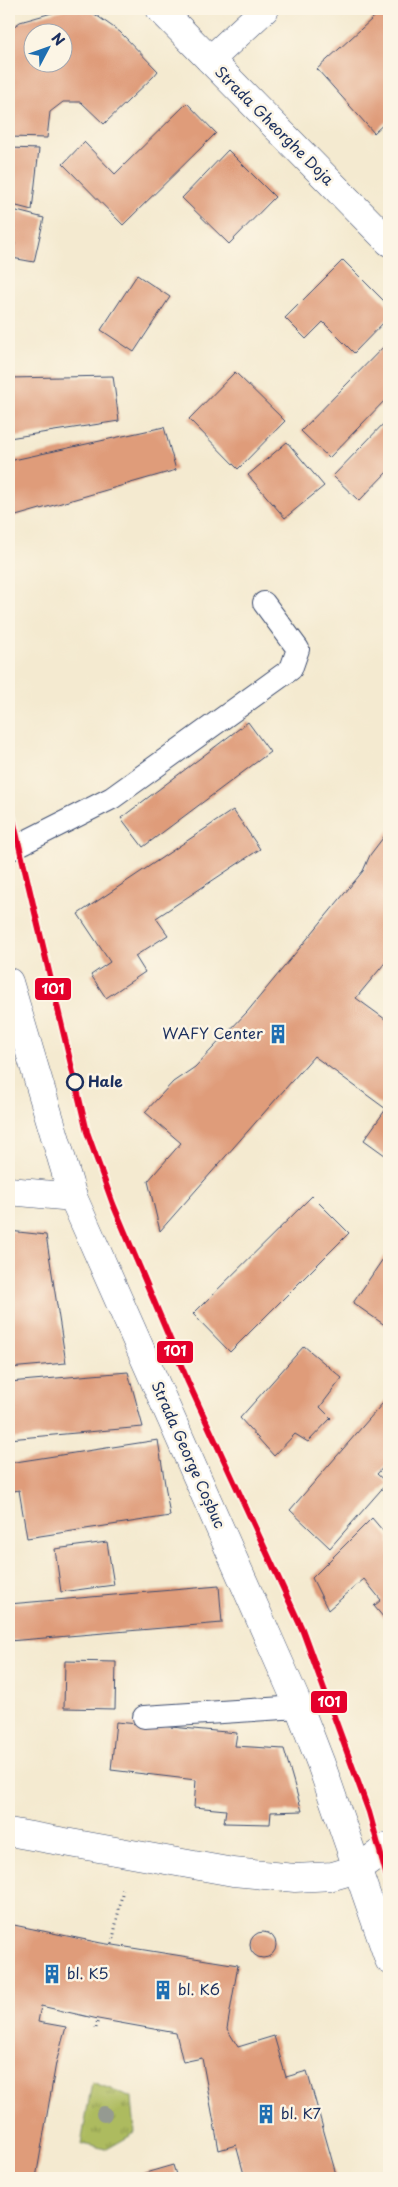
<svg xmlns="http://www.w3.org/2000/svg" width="398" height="2187" font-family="'Playpen Sans',sans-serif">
	<defs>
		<pattern id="grass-tufts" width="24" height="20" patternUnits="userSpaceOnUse" patternTransform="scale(1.25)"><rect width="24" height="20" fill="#adbb5e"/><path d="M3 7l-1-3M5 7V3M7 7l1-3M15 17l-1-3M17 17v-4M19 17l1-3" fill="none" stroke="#8c9851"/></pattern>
	</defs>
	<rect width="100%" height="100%" fill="#fcf5e5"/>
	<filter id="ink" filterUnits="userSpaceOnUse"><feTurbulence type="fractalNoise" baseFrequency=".02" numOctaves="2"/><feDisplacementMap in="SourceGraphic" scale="10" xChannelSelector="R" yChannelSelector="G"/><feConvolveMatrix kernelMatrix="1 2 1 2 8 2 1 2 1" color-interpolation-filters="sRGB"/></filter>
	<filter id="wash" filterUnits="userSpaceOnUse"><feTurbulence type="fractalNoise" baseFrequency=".0096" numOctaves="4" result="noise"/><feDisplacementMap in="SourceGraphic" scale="20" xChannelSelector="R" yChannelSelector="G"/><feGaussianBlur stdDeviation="1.12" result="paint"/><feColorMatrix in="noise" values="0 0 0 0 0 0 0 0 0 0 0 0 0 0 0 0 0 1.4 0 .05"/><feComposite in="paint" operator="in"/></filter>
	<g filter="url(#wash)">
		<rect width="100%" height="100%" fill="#f4ead0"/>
		<path fill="url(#grass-tufts)" stroke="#64755e" d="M 92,2082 L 132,2097 L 135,2133 L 107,2149 L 81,2144 Z"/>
		<g id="blocks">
			<g fill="#df9c7a" fill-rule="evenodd">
				<path d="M 66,9 L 93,13 L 120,32 L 158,71 L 154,76 L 104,124 L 81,102 L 63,102 L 50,112 L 47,138 L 9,137 L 9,30 L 20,22 ZM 32,32 L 62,32 L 62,62 L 32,62 Z"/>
				<path d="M 383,9 L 389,9 L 389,119 L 374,133 L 317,69 Z"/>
				<path d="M 187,103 L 216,133 L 123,225 L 63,164 L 84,142 L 115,174 Z"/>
				<path d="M 9,148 L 39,149 L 32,210 L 9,204 Z"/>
				<path d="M 228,150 L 275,197 L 229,244 L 182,198 Z"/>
				<path d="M 9,209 L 44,218 L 34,262 L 12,258 L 15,243 L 9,242 Z"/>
				<path d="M 343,260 L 389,306 L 389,317 L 354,353 L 323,322 L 306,339 L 285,318 Z"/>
				<path d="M 137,275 L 170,297 L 134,352 L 101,330 Z"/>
				<path d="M 389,341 L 389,396 L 329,458 L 301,431 Z"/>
				<path d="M 235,372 L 285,421 L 238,469 L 189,419 Z"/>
				<path d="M 113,376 L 119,421 L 9,438 L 9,378 Z"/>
				<path d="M 389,418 L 389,470 L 359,501 L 333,476 Z"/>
				<path d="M 164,427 L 176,470 L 9,518 L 9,461 Z"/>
				<path d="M 287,442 L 324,486 L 285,518 L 248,475 Z"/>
				<path d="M 248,722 L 270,752 L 143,847 L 121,818 Z"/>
				<path d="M 233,810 L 260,849 L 156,918 L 168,935 L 135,956 L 145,972 L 106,998 L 91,975 L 110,962 L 78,914 Z"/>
				<path d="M 389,830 L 389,958 L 356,998 L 389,1022 L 389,1158 L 364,1140 L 386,1109 L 314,1056 L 160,1231 L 148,1181 L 181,1143 L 145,1112 L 173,1082 L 195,1067 L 247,1012 L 363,871 L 370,855 Z"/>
				<path d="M 312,1196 L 349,1233 L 230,1352 L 193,1314 Z"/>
				<path d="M 9,1231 L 46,1235 L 66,1363 L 9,1368 Z"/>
				<path d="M 389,1250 L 389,1328 L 353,1303 Z"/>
				<path d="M 304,1346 L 342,1378 L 320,1407 L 331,1418 L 308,1442 L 295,1434 L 274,1456 L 240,1418 Z"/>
				<path d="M 128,1372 L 143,1427 L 9,1439 L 9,1382 Z"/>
				<path d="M 389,1396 L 389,1461 L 377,1474 L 387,1483 L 330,1548 L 290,1510 Z"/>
				<path d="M 158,1440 L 170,1516 L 27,1538 L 19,1490 L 9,1492 L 9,1463 Z"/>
				<path d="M 372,1518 L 389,1538 L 389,1624 L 374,1606 L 381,1600 L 364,1579 L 328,1610 L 312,1578 Z"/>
				<path d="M 107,1542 L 114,1585 L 61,1592 L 55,1549 Z"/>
				<path d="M 219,1586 L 222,1623 L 9,1641 L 9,1604 Z"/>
				<path d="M 65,1661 L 116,1662 L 115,1709 L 64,1708 Z"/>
				<path d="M 116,1722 L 237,1733 L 235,1746 L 284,1749 L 302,1811 L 271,1812 L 270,1824 L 224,1823 L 226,1810 L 194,1807 L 196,1780 L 111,1770 Z"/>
				<path d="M 9,1924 L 101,1943 L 238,1965 L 227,2029 L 238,2047 L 274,2036 L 286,2077 L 307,2071 L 337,2178 L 245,2178 L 236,2145 L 219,2150 L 202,2058 L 183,2062 L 176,2033 L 98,2019 L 41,2006 L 38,2022 L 66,2027 L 56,2063 L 36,2178 L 9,2178 Z"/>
				<circle cx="263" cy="1945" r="13"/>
				<path d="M 173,2165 L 177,2178 L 128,2178 Z"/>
			</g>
		</g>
	</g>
	<g filter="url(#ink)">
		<use href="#blocks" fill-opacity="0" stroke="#3c4b6f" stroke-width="1"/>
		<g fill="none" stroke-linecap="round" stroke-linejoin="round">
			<defs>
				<g id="lane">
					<path d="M 9,850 L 112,798 L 291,669 L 298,649 L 264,603"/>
					<path d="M 144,1717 L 299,1707"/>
				</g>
				<g id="street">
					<path d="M 210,60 L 265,9"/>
					<path d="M 9,1191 L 73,1197"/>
				</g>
				<g id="secondary">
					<path d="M 160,9 L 389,242"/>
					<path d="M 9,982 L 73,1197 L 299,1707 L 321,1764 L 389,1960"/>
					<path d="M 9,1832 L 233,1872 L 295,1878 L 333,1876 L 357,1869 L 389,1846"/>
				</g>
			</defs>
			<use href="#lane" stroke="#3c4b6f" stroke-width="24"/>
			<use href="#street" stroke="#3c4b6f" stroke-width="29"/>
			<use href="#secondary" stroke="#3c4b6f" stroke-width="29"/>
			<g stroke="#3c4b6f" stroke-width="3" stroke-dasharray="1 4" stroke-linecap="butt">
				<path d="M 112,1944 L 123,1889"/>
				<path d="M 96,2028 L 98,2019"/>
			</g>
			<use href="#lane" stroke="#fff" stroke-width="22"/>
			<use href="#street" stroke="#fff" stroke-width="28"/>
			<use href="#secondary" stroke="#fff" stroke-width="28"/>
			<defs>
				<path id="tram-1" d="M 9,803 L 87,1132 L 113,1204 L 188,1382 L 302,1629 L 369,1812 L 389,1884"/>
			</defs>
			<use href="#tram-1" stroke="#fcf5e5" stroke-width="10"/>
			<use href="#tram-1" stroke="#e4002b" stroke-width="6"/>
		</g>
		<circle fill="#959a91" cx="104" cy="2114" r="8"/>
	</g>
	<defs>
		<symbol id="building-bare" viewBox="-9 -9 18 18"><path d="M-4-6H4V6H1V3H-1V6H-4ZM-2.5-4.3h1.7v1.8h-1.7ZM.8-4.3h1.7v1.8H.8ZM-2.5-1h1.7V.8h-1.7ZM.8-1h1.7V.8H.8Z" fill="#1f6fb2" stroke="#fcf5e5" stroke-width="2.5" paint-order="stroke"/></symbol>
	</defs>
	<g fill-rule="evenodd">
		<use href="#building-bare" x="264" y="1020" width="28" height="28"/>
		<use href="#building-bare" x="38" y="1960" width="28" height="28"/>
		<use href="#building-bare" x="149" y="1976" width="28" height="28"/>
		<use href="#building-bare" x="252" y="2100" width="28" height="28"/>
	</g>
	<circle fill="#fcf5e5" stroke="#1b2f5e" stroke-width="2.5" cx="75" cy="1082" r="8"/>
	<g text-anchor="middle" stroke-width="5" stroke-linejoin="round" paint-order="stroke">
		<g font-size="15" fill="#1b2f5e" stroke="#fcf5e5">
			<text transform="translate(274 126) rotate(45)" y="5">Strada Gheorghe Doja</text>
			<text transform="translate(188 1455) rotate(66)" y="5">Strada George Coșbuc</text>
		</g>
		<g font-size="15" fill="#1b2f5e" stroke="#fcf5e5" text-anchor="start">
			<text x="263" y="1039" text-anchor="end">WAFY Center</text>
			<text x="67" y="1979">bl. K5</text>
			<text x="178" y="1995">bl. K6</text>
			<text x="281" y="2119">bl. K7</text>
		</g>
		<g font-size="15" font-weight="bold" fill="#1b2f5e" stroke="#fcf5e5" text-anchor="start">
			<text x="88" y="1087">Hale</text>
		</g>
	</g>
	<g stroke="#fcf5e5" stroke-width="2">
		<rect x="34" y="977" width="38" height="24" rx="5" fill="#e4002b"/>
		<rect x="156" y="1340" width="38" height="24" rx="5" fill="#e4002b"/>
		<rect x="310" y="1690" width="38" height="24" rx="5" fill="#e4002b"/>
	</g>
	<g font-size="14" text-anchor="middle" font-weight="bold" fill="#fff">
		<text x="53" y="994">101</text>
		<text x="175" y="1356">101</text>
		<text x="329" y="1707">101</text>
	</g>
	<rect width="398" height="2187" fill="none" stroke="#fcf5e5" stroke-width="30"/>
	<g transform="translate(48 48) rotate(49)"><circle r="24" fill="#fcf5e5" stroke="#a2a6af"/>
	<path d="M0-4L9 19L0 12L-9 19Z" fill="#1f6fb2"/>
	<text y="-8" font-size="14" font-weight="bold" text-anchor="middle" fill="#1b2f5e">N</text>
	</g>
</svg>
